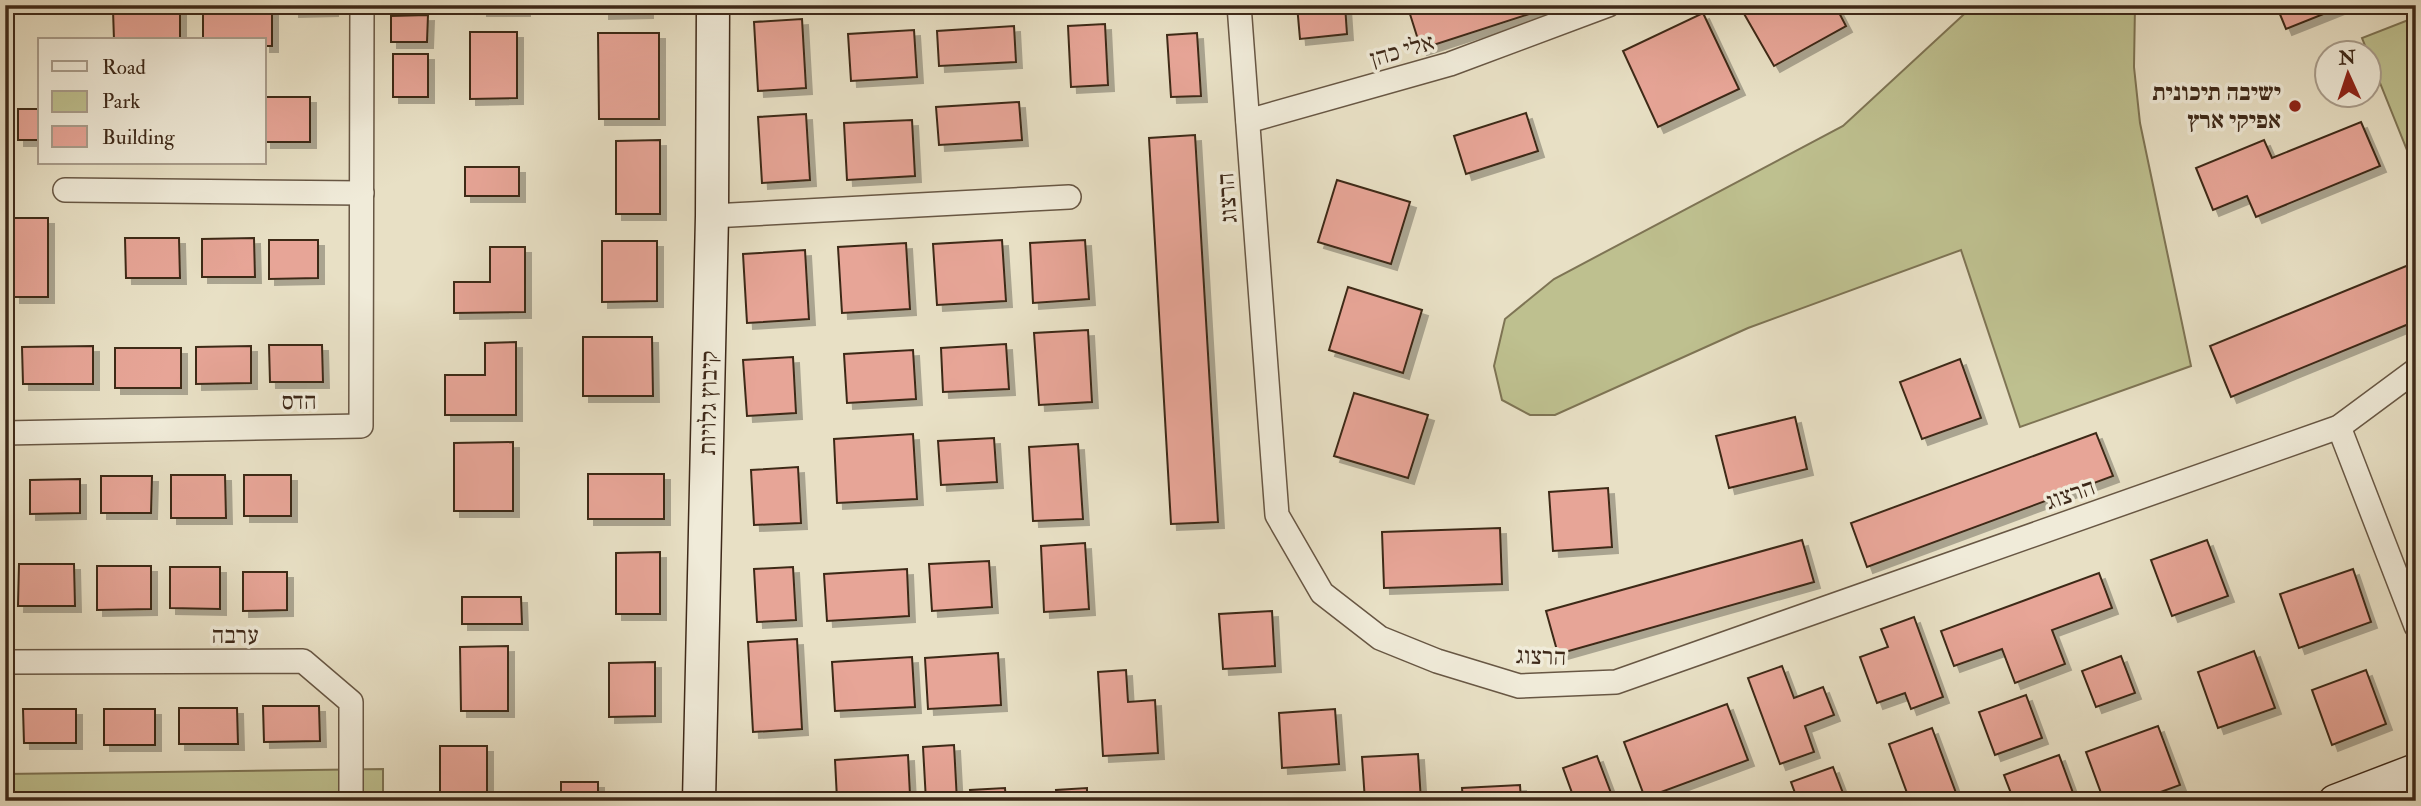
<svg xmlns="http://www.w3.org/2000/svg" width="2421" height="806" font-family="'IM FELL Double Pica','Frank Ruhl Libre',serif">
	<defs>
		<filter id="shadow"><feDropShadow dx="6" dy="6" stdDeviation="0" flood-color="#0004"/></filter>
	</defs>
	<rect width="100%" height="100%" fill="#e8e0c5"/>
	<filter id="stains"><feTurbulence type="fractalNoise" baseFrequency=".00286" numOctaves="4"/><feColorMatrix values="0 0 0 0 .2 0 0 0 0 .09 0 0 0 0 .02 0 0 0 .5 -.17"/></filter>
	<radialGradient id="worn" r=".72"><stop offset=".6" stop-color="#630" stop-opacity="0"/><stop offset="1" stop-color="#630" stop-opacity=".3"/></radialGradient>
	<g fill="#bec08f" stroke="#7e7454" stroke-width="2">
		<path d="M 1974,5 L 2135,5 L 2134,67 L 2140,123 L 2191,366 L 2020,427 L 1961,250 L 1748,328 L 1555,415 L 1530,415 L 1502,400 L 1494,366 L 1505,319 L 1554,279 L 1843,126 Z"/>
		<path d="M 2416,17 L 2416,170 L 2415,170 L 2362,38 Z"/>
		<path d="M 383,769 L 383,801 L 5,801 L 5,774 Z"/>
	</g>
	<g fill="#e7a597" stroke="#3e2919" stroke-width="2" filter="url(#shadow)">
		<path d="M 293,5 L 332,5 L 332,10 L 293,11 Z"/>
		<rect x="481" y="5" width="43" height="5"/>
		<path d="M 603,5 L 647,5 L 647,12 L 603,13 Z"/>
		<path d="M 1297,5 L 1345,5 L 1347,34 L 1300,39 Z"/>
		<path d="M 1427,5 L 1557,5 L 1421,49 L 1409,11 Z"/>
		<path d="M 1739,5 L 1835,5 L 1846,26 L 1774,66 Z"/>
		<path d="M 2283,5 L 2346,5 L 2286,29 L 2277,7 Z"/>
		<path d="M 272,6 L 272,46 L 264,46 L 264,40 L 203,40 L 203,7 Z"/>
		<path d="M 113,10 L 180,10 L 180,40 L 114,40 Z"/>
		<path d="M 1703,13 L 1739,89 L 1658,127 L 1623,51 Z"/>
		<path d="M 428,15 L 427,42 L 391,42 L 391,16 Z"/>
		<path d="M 802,19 L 806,88 L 758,91 L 754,22 Z"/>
		<path d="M 1105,24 L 1108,85 L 1071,87 L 1068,26 Z"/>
		<path d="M 1014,26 L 1016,62 L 939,66 L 937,31 Z"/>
		<path d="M 914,30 L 917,77 L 851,81 L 848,34 Z"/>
		<path d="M 470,32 L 517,32 L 517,98 L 470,99 Z"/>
		<path d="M 598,33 L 659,33 L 659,119 L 599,119 Z"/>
		<path d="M 1197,33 L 1201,96 L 1171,97 L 1167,35 Z"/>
		<rect x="393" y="54" width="35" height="43"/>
		<rect x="265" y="97" width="45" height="45"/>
		<path d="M 1019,102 L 1022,140 L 939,145 L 936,107 Z"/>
		<rect x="18" y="109" width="22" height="31"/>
		<path d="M 1526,113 L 1538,151 L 1466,174 L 1454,136 Z"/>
		<path d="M 806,114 L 810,180 L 762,183 L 758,117 Z"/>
		<path d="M 912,120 L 915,176 L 847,180 L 844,123 Z"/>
		<path d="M 2361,122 L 2380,166 L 2256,217 L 2247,196 L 2213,210 L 2196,168 L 2264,140 L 2272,158 Z"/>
		<path d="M 1195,135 L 1218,522 L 1171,524 L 1149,138 Z"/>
		<path d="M 660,140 L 660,214 L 616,214 L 616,141 Z"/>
		<rect x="465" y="167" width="54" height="29"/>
		<path d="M 1337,180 L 1410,202 L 1391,264 L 1318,242 Z"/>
		<path d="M 13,218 L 48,218 L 48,297 L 14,297 Z"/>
		<path d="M 125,238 L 179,238 L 180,278 L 126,278 Z"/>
		<path d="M 254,238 L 255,277 L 202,277 L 202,239 Z"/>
		<path d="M 269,240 L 318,240 L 318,278 L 269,279 Z"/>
		<path d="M 1002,240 L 1006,301 L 937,305 L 933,244 Z"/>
		<path d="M 1085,240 L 1089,299 L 1033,303 L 1030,243 Z"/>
		<path d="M 602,241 L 657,241 L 657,301 L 602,302 Z"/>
		<path d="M 906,243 L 910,309 L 842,313 L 838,247 Z"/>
		<path d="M 490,247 L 525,247 L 525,312 L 454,313 L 454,282 L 490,282 Z"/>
		<path d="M 805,250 L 809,319 L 747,323 L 743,254 Z"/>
		<path d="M 2416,262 L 2416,321 L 2231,397 L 2210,346 Z"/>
		<path d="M 1348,287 L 1422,310 L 1403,373 L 1329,350 Z"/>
		<path d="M 1088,330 L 1092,402 L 1039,405 L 1034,333 Z"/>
		<path d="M 583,337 L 652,337 L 653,396 L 583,396 Z"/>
		<path d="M 516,342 L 516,415 L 445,415 L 445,375 L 485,375 L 485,343 Z"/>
		<path d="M 1006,344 L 1009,389 L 943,392 L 941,348 Z"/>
		<path d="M 269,345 L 322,345 L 323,382 L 270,382 Z"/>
		<path d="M 93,346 L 93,384 L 23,384 L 22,347 Z"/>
		<path d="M 251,346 L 251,383 L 196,384 L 196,347 Z"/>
		<rect x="115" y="348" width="66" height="40"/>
		<path d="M 913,350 L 916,399 L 847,403 L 844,354 Z"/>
		<path d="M 793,357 L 796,413 L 747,416 L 743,360 Z"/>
		<path d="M 1960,359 L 1981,418 L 1922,439 L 1900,382 Z"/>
		<path d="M 1354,393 L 1428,415 L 1408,478 L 1334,456 Z"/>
		<path d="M 1795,417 L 1807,469 L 1729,488 L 1716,436 Z"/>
		<path d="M 2096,433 L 2113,476 L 1867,567 L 1851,523 Z"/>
		<path d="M 913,434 L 917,499 L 837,503 L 834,439 Z"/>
		<path d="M 994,438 L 997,482 L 941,485 L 938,441 Z"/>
		<path d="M 513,442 L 513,511 L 454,511 L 454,443 Z"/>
		<path d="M 1078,444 L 1083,519 L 1033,521 L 1029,447 Z"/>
		<path d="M 798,467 L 801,523 L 754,525 L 751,470 Z"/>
		<rect x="588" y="474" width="76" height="45"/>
		<path d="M 171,475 L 225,475 L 226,518 L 171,518 Z"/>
		<rect x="244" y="475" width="47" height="41"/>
		<path d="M 101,476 L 152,476 L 151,513 L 101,513 Z"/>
		<path d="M 80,479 L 80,513 L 30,514 L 30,480 Z"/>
		<path d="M 1608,488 L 1612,547 L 1553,551 L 1549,492 Z"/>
		<path d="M 1500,528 L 1502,584 L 1384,588 L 1382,532 Z"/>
		<path d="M 1802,540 L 1814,582 L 1558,654 L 1546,611 Z"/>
		<path d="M 2207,540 L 2228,596 L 2172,616 L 2151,560 Z"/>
		<path d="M 1085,543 L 1089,609 L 1044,612 L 1041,546 Z"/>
		<path d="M 660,552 L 660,614 L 616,614 L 616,553 Z"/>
		<path d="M 989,561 L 992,607 L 932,611 L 929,564 Z"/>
		<path d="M 19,564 L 74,564 L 75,606 L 18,606 Z"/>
		<path d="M 97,566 L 151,566 L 151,609 L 97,610 Z"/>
		<path d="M 170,567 L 220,567 L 220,609 L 170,608 Z"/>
		<path d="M 793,567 L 796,620 L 757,622 L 754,569 Z"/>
		<path d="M 907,569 L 909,616 L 827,621 L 824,574 Z"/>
		<path d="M 2353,569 L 2371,622 L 2299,648 L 2280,594 Z"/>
		<path d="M 243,572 L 287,572 L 287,610 L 243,611 Z"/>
		<path d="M 2099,573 L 2112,608 L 2052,630 L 2065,664 L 2015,683 L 2002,649 L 1954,666 L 1941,631 Z"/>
		<path d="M 462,597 L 521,597 L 522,624 L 462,624 Z"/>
		<path d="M 1272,611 L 1275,666 L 1223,669 L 1219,614 Z"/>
		<path d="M 1914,617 L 1943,697 L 1911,709 L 1905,693 L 1877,703 L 1860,657 L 1888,647 L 1881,629 Z"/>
		<path d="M 797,639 L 802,729 L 753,732 L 748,642 Z"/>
		<path d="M 508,646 L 508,711 L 461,711 L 460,647 Z"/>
		<path d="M 2254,651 L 2275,708 L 2218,728 L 2198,672 Z"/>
		<path d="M 998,653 L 1001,705 L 928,709 L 925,658 Z"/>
		<path d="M 2121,656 L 2135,693 L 2096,707 L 2082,671 Z"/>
		<path d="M 912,657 L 915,707 L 835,711 L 832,662 Z"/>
		<path d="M 655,662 L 655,716 L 609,717 L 609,663 Z"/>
		<path d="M 1782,666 L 1794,698 L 1823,687 L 1834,715 L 1805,726 L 1814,752 L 1780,764 L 1748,678 Z"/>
		<path d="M 1126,670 L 1128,702 L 1155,700 L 1158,753 L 1103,756 L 1098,672 Z"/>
		<path d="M 2366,670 L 2386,724 L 2332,745 L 2312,690 Z"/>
		<path d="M 2026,695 L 2042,738 L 1995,755 L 1979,712 Z"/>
		<path d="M 1727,704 L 1748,760 L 1645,798 L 1624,742 Z"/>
		<path d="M 263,706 L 319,706 L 320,741 L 264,742 Z"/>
		<path d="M 179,708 L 237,708 L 238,744 L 179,744 Z"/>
		<path d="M 23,709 L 76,709 L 76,743 L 24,743 Z"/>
		<rect x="104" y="709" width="51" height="36"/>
		<path d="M 1335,709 L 1339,764 L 1282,768 L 1279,713 Z"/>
		<path d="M 2158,726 L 2180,785 L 2136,801 L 2104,801 L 2086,752 Z"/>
		<path d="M 1932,728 L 1959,801 L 1910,801 L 1889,744 Z"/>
		<path d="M 954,745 L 957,801 L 926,801 L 923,747 Z"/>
		<rect x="440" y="746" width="47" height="55"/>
		<path d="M 1418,754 L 1421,801 L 1365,801 L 1362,757 Z"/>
		<path d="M 908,755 L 910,795 L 837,799 L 835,760 Z"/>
		<path d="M 2059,755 L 2076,801 L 2014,801 L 2004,775 Z"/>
		<path d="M 1597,756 L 1614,801 L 1575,801 L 1563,768 Z"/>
		<path d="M 1833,767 L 1846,801 L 1798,801 L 1791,782 Z"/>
		<rect x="561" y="782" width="37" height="19"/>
		<path d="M 1520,785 L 1521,801 L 1463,801 L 1462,788 Z"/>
		<path d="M 1005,788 L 1006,801 L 971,801 L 970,790 Z"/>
		<path d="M 1087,788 L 1087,801 L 1057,801 L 1056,790 Z"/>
	</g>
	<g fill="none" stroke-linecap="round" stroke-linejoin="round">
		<defs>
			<g id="street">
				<path d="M 1239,5 L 1277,515 L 1322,593 L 1380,638 L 1437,661 L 1519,686 L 1616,682 L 2339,427 L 2416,370"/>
				<path d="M 1248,121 L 1450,64 L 1608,5"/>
				<path d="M 65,190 L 362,193"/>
				<path d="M 712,216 L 1069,197"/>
				<path d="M 2339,427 L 2416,626"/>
				<path d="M 5,433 L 361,426 L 362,5"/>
				<path d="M 5,662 L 303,661 L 351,702 L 351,801"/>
			</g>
			<g id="secondary">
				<path d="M 699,801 L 712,216 L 713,5"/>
				<path d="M 2335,801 L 2416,770"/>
			</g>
		</defs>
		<use href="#street" stroke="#685744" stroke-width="26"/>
		<use href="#secondary" stroke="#3e2919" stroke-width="35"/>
		<use href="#street" stroke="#f0ebd9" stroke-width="23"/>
		<use href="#secondary" stroke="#f0ebd9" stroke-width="32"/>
	</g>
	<circle fill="#8f2418" stroke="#f0ebd9" stroke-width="2.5" cx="2295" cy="106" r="7"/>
	<g text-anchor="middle" stroke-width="7" stroke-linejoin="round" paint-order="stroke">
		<g font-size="24" fill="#3e2919" stroke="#f0ebd9">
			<text transform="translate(1402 50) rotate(-16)" y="8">אלי כהן</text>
			<text transform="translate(1227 198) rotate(-94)" y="8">הרצוג</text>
			<text transform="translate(299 401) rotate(-1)" y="8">הדס</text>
			<text transform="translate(708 403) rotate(-89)" y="8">קיבוץ גלויות</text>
			<text transform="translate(2070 494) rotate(-19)" y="8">הרצוג</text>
			<text x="235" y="643">ערבה</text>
			<text transform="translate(1541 656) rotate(2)" y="8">הרצוג</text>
		</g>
		<g font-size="24" font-weight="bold" fill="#3e2919" stroke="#f0ebd9" text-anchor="end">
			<text x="2281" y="100">ישיבה תיכונית<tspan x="2281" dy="28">אפיקי ארץ</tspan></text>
		</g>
	</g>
	<rect width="2421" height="806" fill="none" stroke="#e8e0c5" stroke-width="28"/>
	<rect x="7" y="7" width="2407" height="792" fill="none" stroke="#3e2919" stroke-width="3.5"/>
	<rect x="14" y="14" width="2393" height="778" fill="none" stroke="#3e2919" stroke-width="2"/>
	<rect x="38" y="38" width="228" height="126" fill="#f0ebd9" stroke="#a99d8c" stroke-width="2"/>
	<rect x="52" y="61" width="35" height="10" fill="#f0ebd9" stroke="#a99d8c" stroke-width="2"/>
	<text x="102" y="74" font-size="21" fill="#3e2919">Road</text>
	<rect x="52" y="91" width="35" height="21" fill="#bec08f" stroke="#a99d8c" stroke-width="2"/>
	<text x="102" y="108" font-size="21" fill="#3e2919">Park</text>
	<rect x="52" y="126" width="35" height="21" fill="#e7a597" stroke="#a99d8c" stroke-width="2"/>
	<text x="102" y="144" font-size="21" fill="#3e2919">Building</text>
	<g transform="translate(2348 74) rotate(357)"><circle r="33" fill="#f0ebd9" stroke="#a99d8c" stroke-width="2"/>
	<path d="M0-5L12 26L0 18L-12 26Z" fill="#8f2418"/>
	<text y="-10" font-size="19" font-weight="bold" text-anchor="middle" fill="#3e2919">N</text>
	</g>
	<rect width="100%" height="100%" filter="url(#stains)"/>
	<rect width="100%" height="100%" fill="url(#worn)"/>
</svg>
